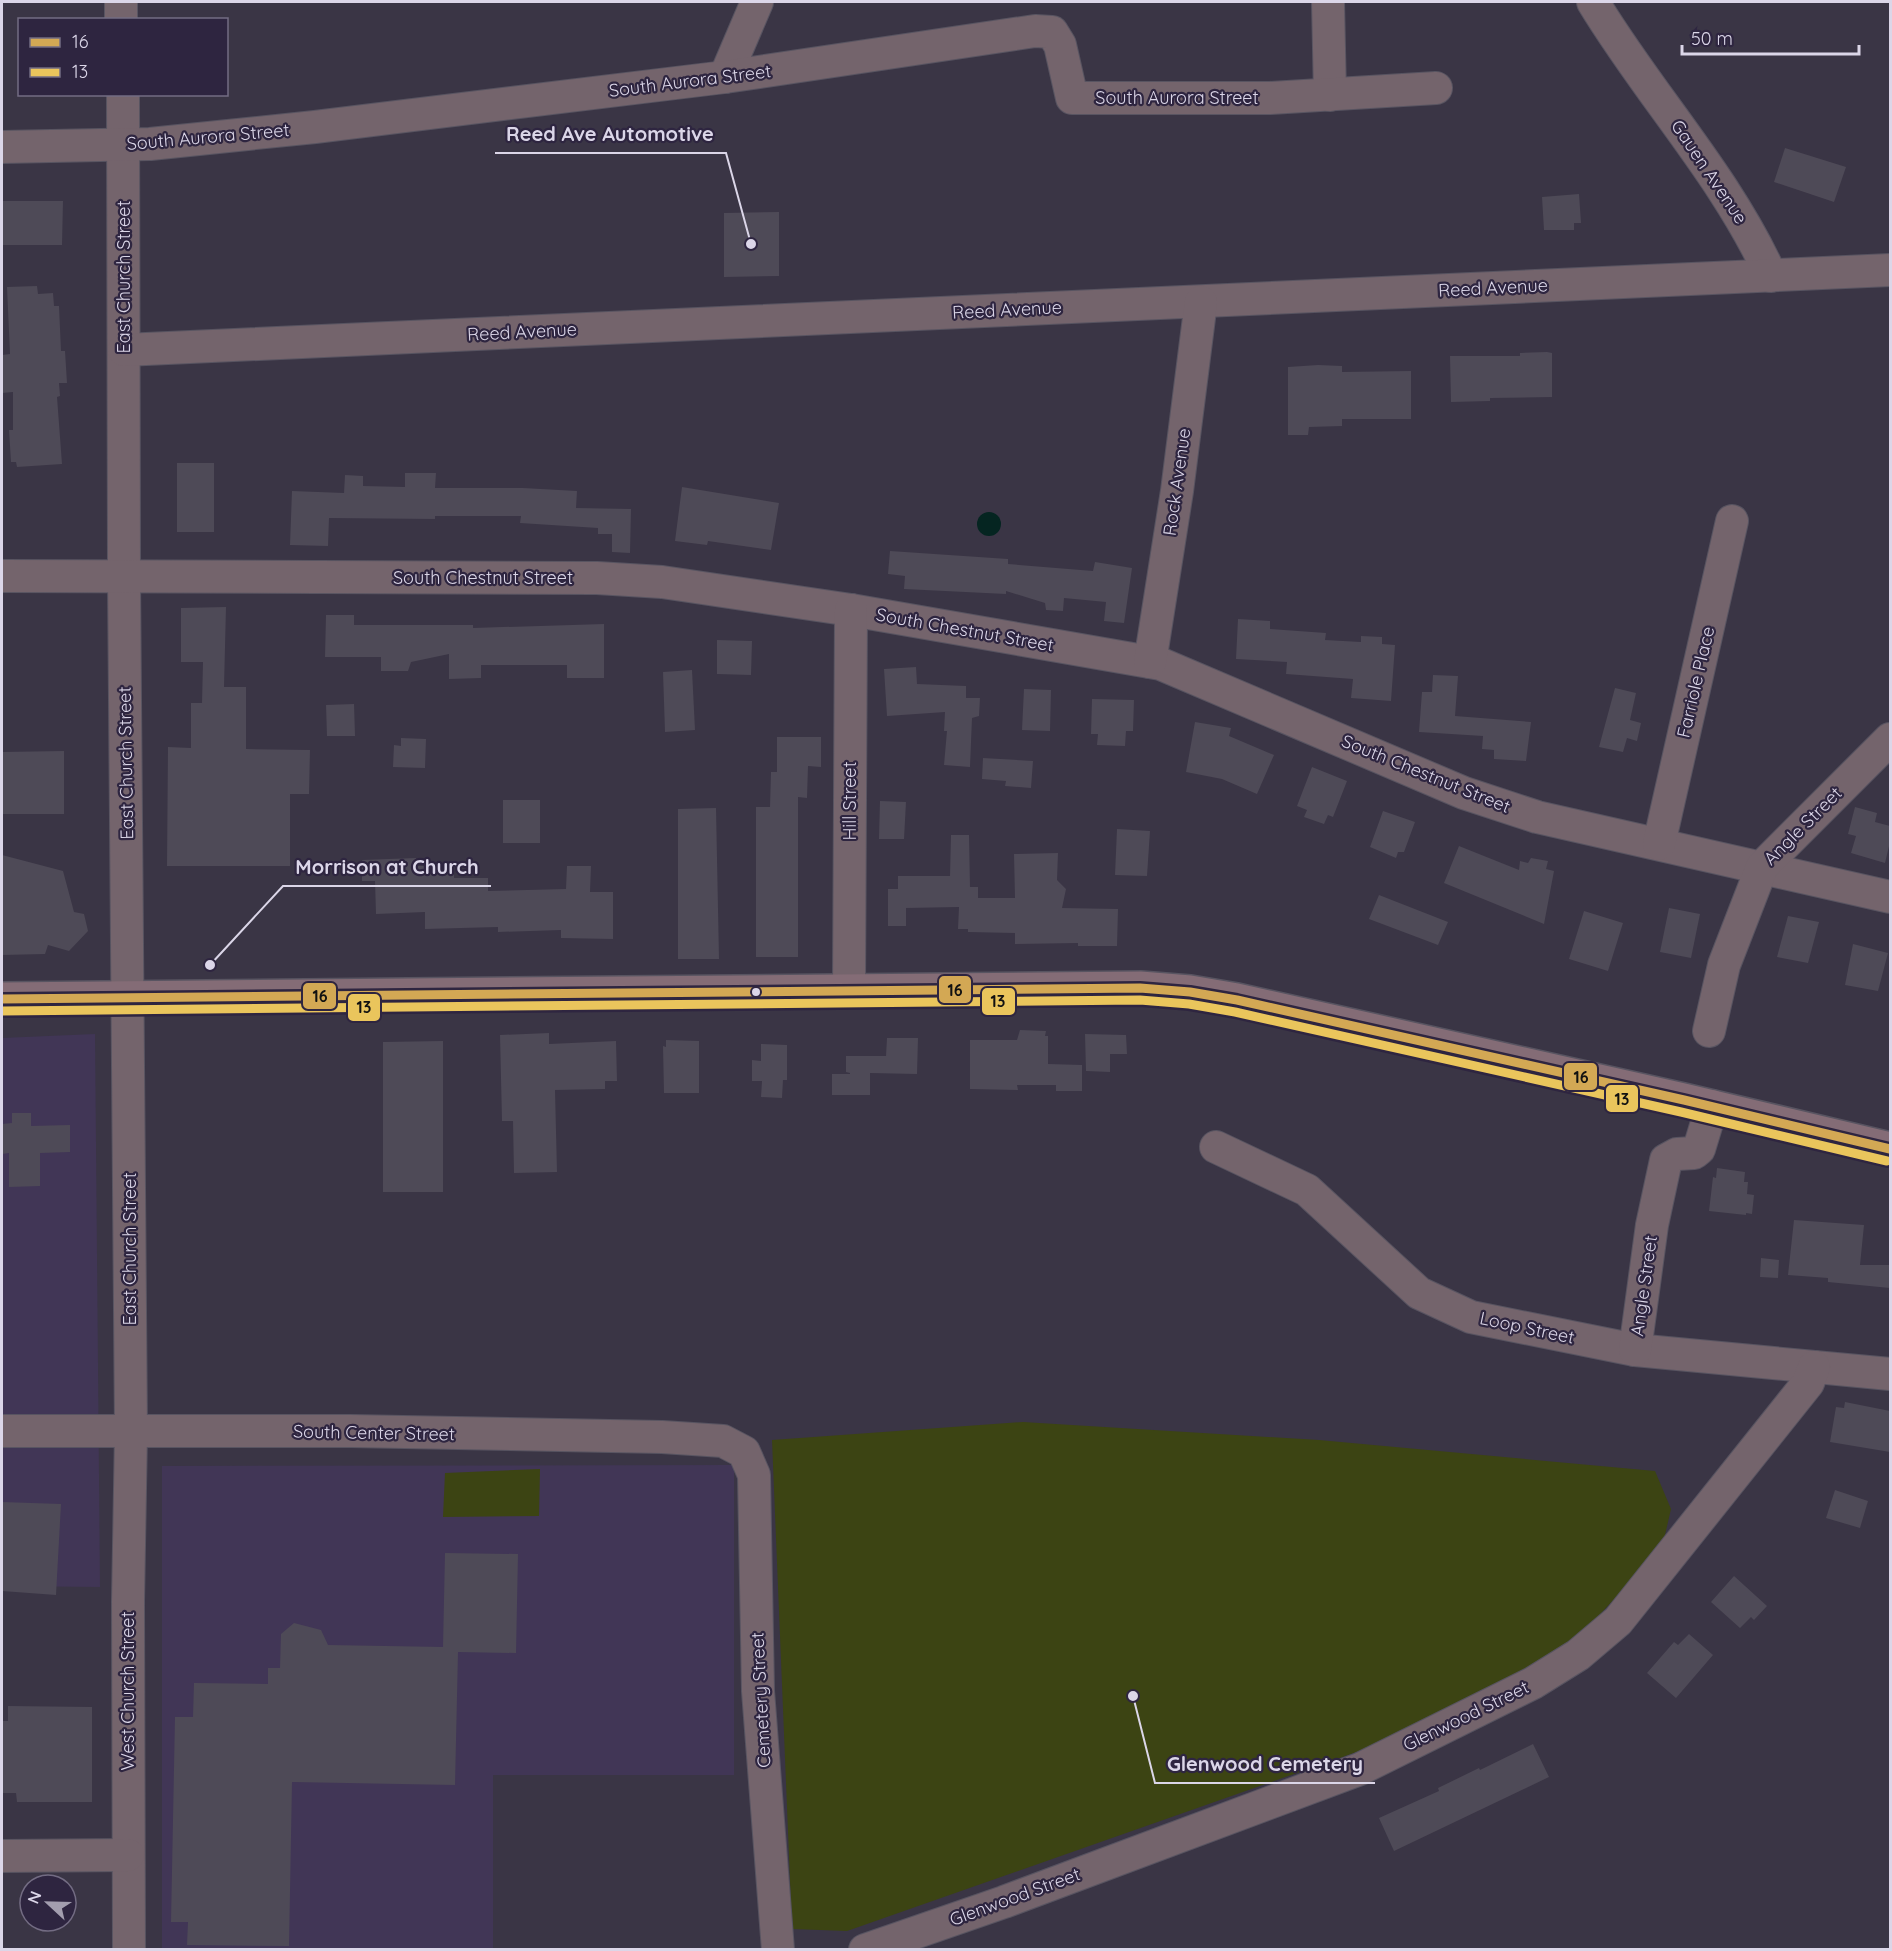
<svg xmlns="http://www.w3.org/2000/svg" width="1892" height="1951" font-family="Quicksand,sans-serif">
	<rect width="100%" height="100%" fill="#3a3545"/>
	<g fill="#413656">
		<path d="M 95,1034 L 100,1587 L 2,1586 L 2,1038 Z"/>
		<path d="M 734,1465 L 734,1775 L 493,1775 L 493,1949 L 162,1950 L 162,1466 Z"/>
	</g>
	<g fill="#3c4413">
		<path d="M 1023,1422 L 1319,1440 L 1655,1471 L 1671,1509 L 1662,1548 L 1561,1656 L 1405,1735 L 847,1931 L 792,1929 L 772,1440 Z"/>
		<path d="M 540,1469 L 539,1516 L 443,1517 L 445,1473 Z"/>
	</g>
	<circle fill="#052521" cx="989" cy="524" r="12"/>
	<g fill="#4e4a57">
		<path d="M 1785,148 L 1846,167 L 1834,202 L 1774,182 Z"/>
		<path d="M 1579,194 L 1581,223 L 1574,223 L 1574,230 L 1544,230 L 1542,197 Z"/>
		<path d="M 2,201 L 63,201 L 62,245 L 2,245 Z"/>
		<path d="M 779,212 L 779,276 L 724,277 L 724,213 Z"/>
		<path d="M 37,286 L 38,294 L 53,293 L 54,306 L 59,306 L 61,351 L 65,351 L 67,383 L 59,383 L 60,396 L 57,397 L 62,464 L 17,467 L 16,462 L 11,462 L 9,430 L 13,430 L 13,392 L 2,393 L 2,355 L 10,354 L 7,287 Z"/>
		<path d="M 1547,352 L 1552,353 L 1552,397 L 1490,398 L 1490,401 L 1451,402 L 1450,356 L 1520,356 L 1520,353 Z"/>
		<path d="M 1318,365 L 1342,366 L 1342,372 L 1411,371 L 1411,419 L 1342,419 L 1342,426 L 1309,427 L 1308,435 L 1288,435 L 1288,367 Z"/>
		<rect x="177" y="463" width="37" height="69"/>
		<path d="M 405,473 L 436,473 L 435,488 L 523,488 L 577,491 L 576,508 L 631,509 L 630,553 L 612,552 L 612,534 L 598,534 L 598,528 L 520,523 L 521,516 L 435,516 L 435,519 L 329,518 L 328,546 L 290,545 L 292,491 L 344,493 L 345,475 L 363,476 L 363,486 L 405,487 Z"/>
		<path d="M 682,487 L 779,503 L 771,550 L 708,541 L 707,545 L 675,541 Z"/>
		<path d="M 890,551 L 1008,559 L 1008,564 L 1093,571 L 1095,562 L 1132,568 L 1124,623 L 1104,621 L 1106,602 L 1064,598 L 1063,611 L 1046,610 L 1045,603 L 1006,591 L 1006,594 L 904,589 L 905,576 L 888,574 Z"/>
		<path d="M 226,607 L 224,687 L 246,687 L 246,749 L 310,750 L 309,794 L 290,794 L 290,866 L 167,866 L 168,747 L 191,748 L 191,703 L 202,703 L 203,662 L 181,662 L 181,608 Z"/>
		<path d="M 326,615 L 354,615 L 354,625 L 473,625 L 473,628 L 604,624 L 604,678 L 567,678 L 567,665 L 481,665 L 481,678 L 449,679 L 449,654 L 411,662 L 408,671 L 381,671 L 381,657 L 325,657 Z"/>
		<path d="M 1238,619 L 1270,621 L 1270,629 L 1326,633 L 1325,640 L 1361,642 L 1361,636 L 1382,637 L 1382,644 L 1395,645 L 1391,701 L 1351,698 L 1353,679 L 1286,674 L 1287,662 L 1236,659 Z"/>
		<path d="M 717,640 L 752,641 L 751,675 L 717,674 Z"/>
		<path d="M 916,667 L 917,684 L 966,686 L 966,698 L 980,698 L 979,716 L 972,718 L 970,767 L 944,765 L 947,731 L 944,731 L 945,712 L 887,716 L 884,669 Z"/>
		<path d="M 692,670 L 695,730 L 665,732 L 663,672 Z"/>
		<path d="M 1433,675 L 1458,676 L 1455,716 L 1531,722 L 1526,761 L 1494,759 L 1494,750 L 1482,749 L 1483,736 L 1419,732 L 1422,692 L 1432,692 Z"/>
		<path d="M 1615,688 L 1636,693 L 1630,720 L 1641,723 L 1637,741 L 1627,738 L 1623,752 L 1599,747 Z"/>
		<path d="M 1024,689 L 1051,690 L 1050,731 L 1022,730 Z"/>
		<path d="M 1092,699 L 1134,700 L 1133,731 L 1126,731 L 1125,746 L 1097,745 L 1098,734 L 1091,734 Z"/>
		<path d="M 354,704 L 355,736 L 327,736 L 326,705 Z"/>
		<path d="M 1195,722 L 1231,728 L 1229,736 L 1274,755 L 1257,794 L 1222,779 L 1186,772 Z"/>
		<path d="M 777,737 L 821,737 L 821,767 L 808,766 L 807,798 L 798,797 L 798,957 L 756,957 L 756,807 L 770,807 L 771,772 L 777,772 Z"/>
		<path d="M 401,738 L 426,739 L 425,768 L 393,767 L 394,745 L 401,746 Z"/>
		<path d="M 64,751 L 64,814 L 2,814 L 2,752 Z"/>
		<path d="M 983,758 L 1033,761 L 1031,788 L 1005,786 L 1006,781 L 982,779 Z"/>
		<path d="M 1312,767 L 1347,781 L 1333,817 L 1328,815 L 1324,824 L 1304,817 L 1307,810 L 1297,806 Z"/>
		<rect x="503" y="800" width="37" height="43"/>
		<path d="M 880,801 L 906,802 L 904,839 L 879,839 Z"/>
		<path d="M 1855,807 L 1877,813 L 1875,822 L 1890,826 L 1890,842 L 1885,863 L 1851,853 L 1856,836 L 1848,834 Z"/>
		<path d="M 716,808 L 719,959 L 678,959 L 678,809 Z"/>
		<path d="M 1383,811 L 1415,822 L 1404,852 L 1398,852 L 1396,858 L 1370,847 Z"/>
		<path d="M 1117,829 L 1150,831 L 1147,876 L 1115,875 Z"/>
		<path d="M 951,835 L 969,835 L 970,887 L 978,887 L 978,898 L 1015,898 L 1014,854 L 1058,853 L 1057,880 L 1066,889 L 1062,908 L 1118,909 L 1117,946 L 1078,946 L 1078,943 L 1015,944 L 1015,933 L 968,932 L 968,929 L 958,929 L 959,907 L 906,908 L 906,926 L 888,926 L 888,889 L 898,889 L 898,876 L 950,876 Z"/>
		<path d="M 1459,846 L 1519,870 L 1520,861 L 1528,863 L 1531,858 L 1548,861 L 1546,869 L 1554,871 L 1544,924 L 1444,883 Z"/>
		<path d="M 2,855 L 63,871 L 74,912 L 84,914 L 88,931 L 69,951 L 48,945 L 45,954 L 2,955 Z"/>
		<path d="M 416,858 L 417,866 L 454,866 L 454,878 L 488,878 L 488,891 L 566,889 L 567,866 L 591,866 L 590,892 L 613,892 L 613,939 L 561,938 L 561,930 L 498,932 L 498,927 L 425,929 L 425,912 L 376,914 L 375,881 L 362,881 L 362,860 Z"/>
		<path d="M 1379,895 L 1448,922 L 1438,945 L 1369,919 Z"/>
		<path d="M 1669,908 L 1700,914 L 1691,958 L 1660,952 Z"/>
		<path d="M 1584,911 L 1623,923 L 1608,971 L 1569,959 Z"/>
		<path d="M 1788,916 L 1819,922 L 1808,963 L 1777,957 Z"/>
		<path d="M 1853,944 L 1888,953 L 1878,991 L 1845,985 Z"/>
		<path d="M 1020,1030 L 1046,1031 L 1045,1036 L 1048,1036 L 1048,1064 L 1082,1065 L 1082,1091 L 1056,1091 L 1056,1085 L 1017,1085 L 1018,1090 L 970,1089 L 970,1040 L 1017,1040 Z"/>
		<path d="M 549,1033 L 549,1044 L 616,1041 L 617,1081 L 605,1081 L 605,1089 L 555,1090 L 557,1172 L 514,1173 L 513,1121 L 502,1121 L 500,1035 Z"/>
		<path d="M 1085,1034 L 1126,1035 L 1127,1054 L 1110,1054 L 1110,1072 L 1086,1071 Z"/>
		<path d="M 887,1038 L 918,1038 L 917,1074 L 870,1073 L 870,1095 L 832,1095 L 832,1074 L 850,1074 L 850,1073 L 846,1072 L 846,1056 L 886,1056 Z"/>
		<path d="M 666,1040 L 699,1041 L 699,1093 L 664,1093 L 663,1046 L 666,1047 Z"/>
		<path d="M 443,1041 L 443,1192 L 383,1192 L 383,1042 Z"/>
		<path d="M 761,1044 L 787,1045 L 787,1080 L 783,1080 L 782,1098 L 761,1097 L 762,1081 L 752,1081 L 752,1060 L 761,1061 Z"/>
		<path d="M 12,1113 L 31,1113 L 31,1126 L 70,1125 L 70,1152 L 40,1153 L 40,1186 L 9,1187 L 9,1153 L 2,1154 L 2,1124 L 12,1123 Z"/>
		<path d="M 1717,1168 L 1745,1172 L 1744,1182 L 1748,1182 L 1747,1194 L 1754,1195 L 1752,1214 L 1746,1213 L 1746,1215 L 1709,1211 L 1713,1177 L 1716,1178 Z"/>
		<path d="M 1794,1220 L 1864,1225 L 1860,1265 L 1890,1265 L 1890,1288 L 1828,1282 L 1828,1278 L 1788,1275 Z"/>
		<path d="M 1761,1258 L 1779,1260 L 1778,1278 L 1760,1277 Z"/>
		<path d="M 1845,1402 L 1890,1411 L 1890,1452 L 1830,1442 L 1836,1407 L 1844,1408 Z"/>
		<path d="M 1835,1490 L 1868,1501 L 1860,1528 L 1826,1518 Z"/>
		<path d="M 2,1502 L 61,1504 L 56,1595 L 2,1591 Z"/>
		<path d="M 445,1553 L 518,1554 L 516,1653 L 458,1652 L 455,1785 L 292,1782 L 289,1946 L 187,1945 L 188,1922 L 171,1922 L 175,1717 L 193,1717 L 194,1683 L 268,1684 L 268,1668 L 280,1668 L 281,1634 L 294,1623 L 321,1630 L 328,1645 L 443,1647 Z"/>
		<path d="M 1734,1576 L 1767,1606 L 1754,1620 L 1751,1617 L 1740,1628 L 1711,1602 Z"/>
		<path d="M 1689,1634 L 1713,1655 L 1676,1698 L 1647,1673 L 1674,1642 L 1678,1645 Z"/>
		<path d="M 8,1706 L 92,1707 L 92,1802 L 17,1802 L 16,1793 L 2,1793 L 2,1721 L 8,1721 Z"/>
		<path d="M 1533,1744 L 1549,1777 L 1394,1851 L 1379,1818 L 1439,1791 L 1438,1788 L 1479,1768 L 1480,1770 Z"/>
	</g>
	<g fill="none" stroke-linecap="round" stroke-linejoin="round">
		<defs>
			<g id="minor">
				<path d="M 121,2 L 121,20"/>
				<path d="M 1328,2 L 1330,95"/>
				<path d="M 1593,2 C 1649,95 1726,176 1771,276"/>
				<path d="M 725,77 L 757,2"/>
				<path d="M 123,94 L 124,577 L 131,1432 L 128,1602 L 129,1950"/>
				<path d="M 2,147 L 150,144 L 315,127 L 725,77 L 1035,31 L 1052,32 L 1060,45 L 1072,98 L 1270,98 L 1436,88"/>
				<path d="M 124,350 L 1890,270"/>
				<path d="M 2,576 L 597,578 L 662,582 L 851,610 L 1161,664 L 1464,793 L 1537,817 L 1890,897"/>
				<path d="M 1150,662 L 1177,491 L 1201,302"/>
				<path d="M 1659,844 L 1732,521"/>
				<path d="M 849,991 L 851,610"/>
				<path d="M 1709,1031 L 1724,965 L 1762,867 L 1890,739"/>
				<path d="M 1216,1147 L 1307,1190 L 1419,1293 L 1471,1317 L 1635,1350 L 1890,1374"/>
				<path d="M 1635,1350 L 1652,1225 L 1666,1160 L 1677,1154 L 1694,1153 L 1699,1149 L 1712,1106"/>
				<path d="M 2,1431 L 351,1431 L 662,1437 L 723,1441 L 744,1452 L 754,1475 L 758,1691 L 778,1950"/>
				<path d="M 2,1856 L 128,1855"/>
				<path d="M 865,1950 L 1004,1902 L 1360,1769 L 1533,1683 L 1578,1655 L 1618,1621 L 1808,1383 L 1814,1367"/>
			</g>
			<path id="major" d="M 2,999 L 1140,988 L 1190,992 L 1237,1000 L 1684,1100 L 1890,1149"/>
		</defs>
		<use href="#minor" stroke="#585461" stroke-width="34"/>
		<use href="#major" stroke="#585461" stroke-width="36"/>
		<use href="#minor" stroke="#74646c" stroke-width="32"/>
		<use href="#major" stroke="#846c76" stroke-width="33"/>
		<defs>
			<path id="bus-1" d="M 2,999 L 1140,988 L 1190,992 L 1237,1000 L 1684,1100 L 1890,1149"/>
			<path id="bus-2" d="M 2,1011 L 1140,1000 L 1189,1004 L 1235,1012 L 1681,1112 L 1887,1161"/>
		</defs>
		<use href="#bus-1" stroke="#2e2540" stroke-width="14"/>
		<use href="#bus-2" stroke="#2e2540" stroke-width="14"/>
		<use href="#bus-1" stroke="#d3a854" stroke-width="9"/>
		<use href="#bus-2" stroke="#eac55c" stroke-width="9"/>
	</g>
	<circle fill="#dbd6e8" stroke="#2e2540" stroke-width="2" cx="756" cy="992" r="5"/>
	<g text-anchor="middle" stroke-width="4.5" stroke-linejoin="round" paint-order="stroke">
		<g font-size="18" fill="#dbd6e8" stroke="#2e2540">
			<text transform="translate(690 81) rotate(-7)" y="6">South Aurora Street</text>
			<text x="1177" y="104">South Aurora Street</text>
			<text transform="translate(208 137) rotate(-5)" y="6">South Aurora Street</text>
			<text transform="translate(1709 172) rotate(56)" y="6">Gauen Avenue</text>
			<text transform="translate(124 277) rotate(-90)" y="6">East Church Street</text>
			<text transform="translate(1493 288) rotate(-3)" y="6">Reed Avenue</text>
			<text transform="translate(1007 310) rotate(-3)" y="6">Reed Avenue</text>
			<text transform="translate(522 332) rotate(-3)" y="6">Reed Avenue</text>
			<text transform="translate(1177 482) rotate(-82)" y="6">Rock Avenue</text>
			<text x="483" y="584">South Chestnut Street</text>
			<text transform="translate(965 630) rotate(10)" y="6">South Chestnut Street</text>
			<text transform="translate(1696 682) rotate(-77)" y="6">Farriole Place</text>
			<text transform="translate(126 763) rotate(-91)" y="6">East Church Street</text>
			<text transform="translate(1426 774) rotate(22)" y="6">South Chestnut Street</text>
			<text transform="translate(850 801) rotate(-90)" y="6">Hill Street</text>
			<text transform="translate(1803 826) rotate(-45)" y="6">Angle Street</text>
			<text transform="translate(130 1249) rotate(-90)" y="6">East Church Street</text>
			<text transform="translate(1644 1286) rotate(-82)" y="6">Angle Street</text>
			<text transform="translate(1527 1328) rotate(12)" y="6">Loop Street</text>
			<text transform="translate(374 1433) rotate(1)" y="6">South Center Street</text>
			<text transform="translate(128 1691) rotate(-90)" y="6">West Church Street</text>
			<text transform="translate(761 1700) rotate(-93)" y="6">Cemetery Street</text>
			<text transform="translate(1466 1716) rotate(-26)" y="6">Glenwood Street</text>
			<text transform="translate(1015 1897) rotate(-20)" y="6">Glenwood Street</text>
		</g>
	</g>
	<path fill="none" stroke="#dbd6e8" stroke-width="2" d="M751 244L726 153H495M210 965L283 886H491M1133 1696L1155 1783H1375"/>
	<g fill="#dbd6e8" stroke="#2e2540" stroke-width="2">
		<circle cx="751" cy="244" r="6"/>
		<circle cx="210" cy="965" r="6"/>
		<circle cx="1133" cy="1696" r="6"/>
	</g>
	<g font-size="20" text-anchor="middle" font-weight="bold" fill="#dbd6e8" stroke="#2e2540" stroke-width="4.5" stroke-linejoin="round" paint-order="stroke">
		<text x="610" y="141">Reed Ave Automotive</text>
		<text x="387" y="874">Morrison at Church</text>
		<text x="1265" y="1771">Glenwood Cemetery</text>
	</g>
	<g stroke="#2e2540" stroke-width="2">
		<rect x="938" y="975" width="34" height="29" rx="6" fill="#d3a854"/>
		<rect x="302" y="982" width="35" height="28" rx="6" fill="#d3a854"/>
		<rect x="981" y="987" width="35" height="29" rx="6" fill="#eac55c"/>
		<rect x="347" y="993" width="34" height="29" rx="6" fill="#eac55c"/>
		<rect x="1563" y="1062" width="35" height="29" rx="6" fill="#d3a854"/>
		<rect x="1605" y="1084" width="34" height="29" rx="6" fill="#eac55c"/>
	</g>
	<g font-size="16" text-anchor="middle" font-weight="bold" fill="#111">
		<text x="955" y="996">16</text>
		<text x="320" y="1002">16</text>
		<text x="998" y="1007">13</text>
		<text x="364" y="1013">13</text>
		<text x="1581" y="1083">16</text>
		<text x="1622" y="1105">13</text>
	</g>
	<rect width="1892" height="1951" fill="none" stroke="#dbd6e8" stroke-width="6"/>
	<rect x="18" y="18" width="210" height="78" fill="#2e2540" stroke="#736c83" stroke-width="1.5"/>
	<rect x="30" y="38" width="30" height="9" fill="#d3a854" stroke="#736c83" stroke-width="1.5"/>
	<text x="72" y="48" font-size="18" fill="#dbd6e8">16</text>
	<rect x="30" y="68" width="30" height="9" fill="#eac55c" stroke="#736c83" stroke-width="1.5"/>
	<text x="72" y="78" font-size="18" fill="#dbd6e8">13</text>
	<g transform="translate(48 1903) rotate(292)"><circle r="28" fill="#2e2540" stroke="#736c83" stroke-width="1.5"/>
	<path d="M0-4.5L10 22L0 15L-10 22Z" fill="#a39eaf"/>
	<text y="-9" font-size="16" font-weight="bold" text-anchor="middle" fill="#dbd6e8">N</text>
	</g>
	<path d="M1682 45v9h177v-9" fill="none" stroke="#dbd6e8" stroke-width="3"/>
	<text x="1691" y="45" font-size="18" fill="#dbd6e8" stroke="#2e2540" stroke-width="4.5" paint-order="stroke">50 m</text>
</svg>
